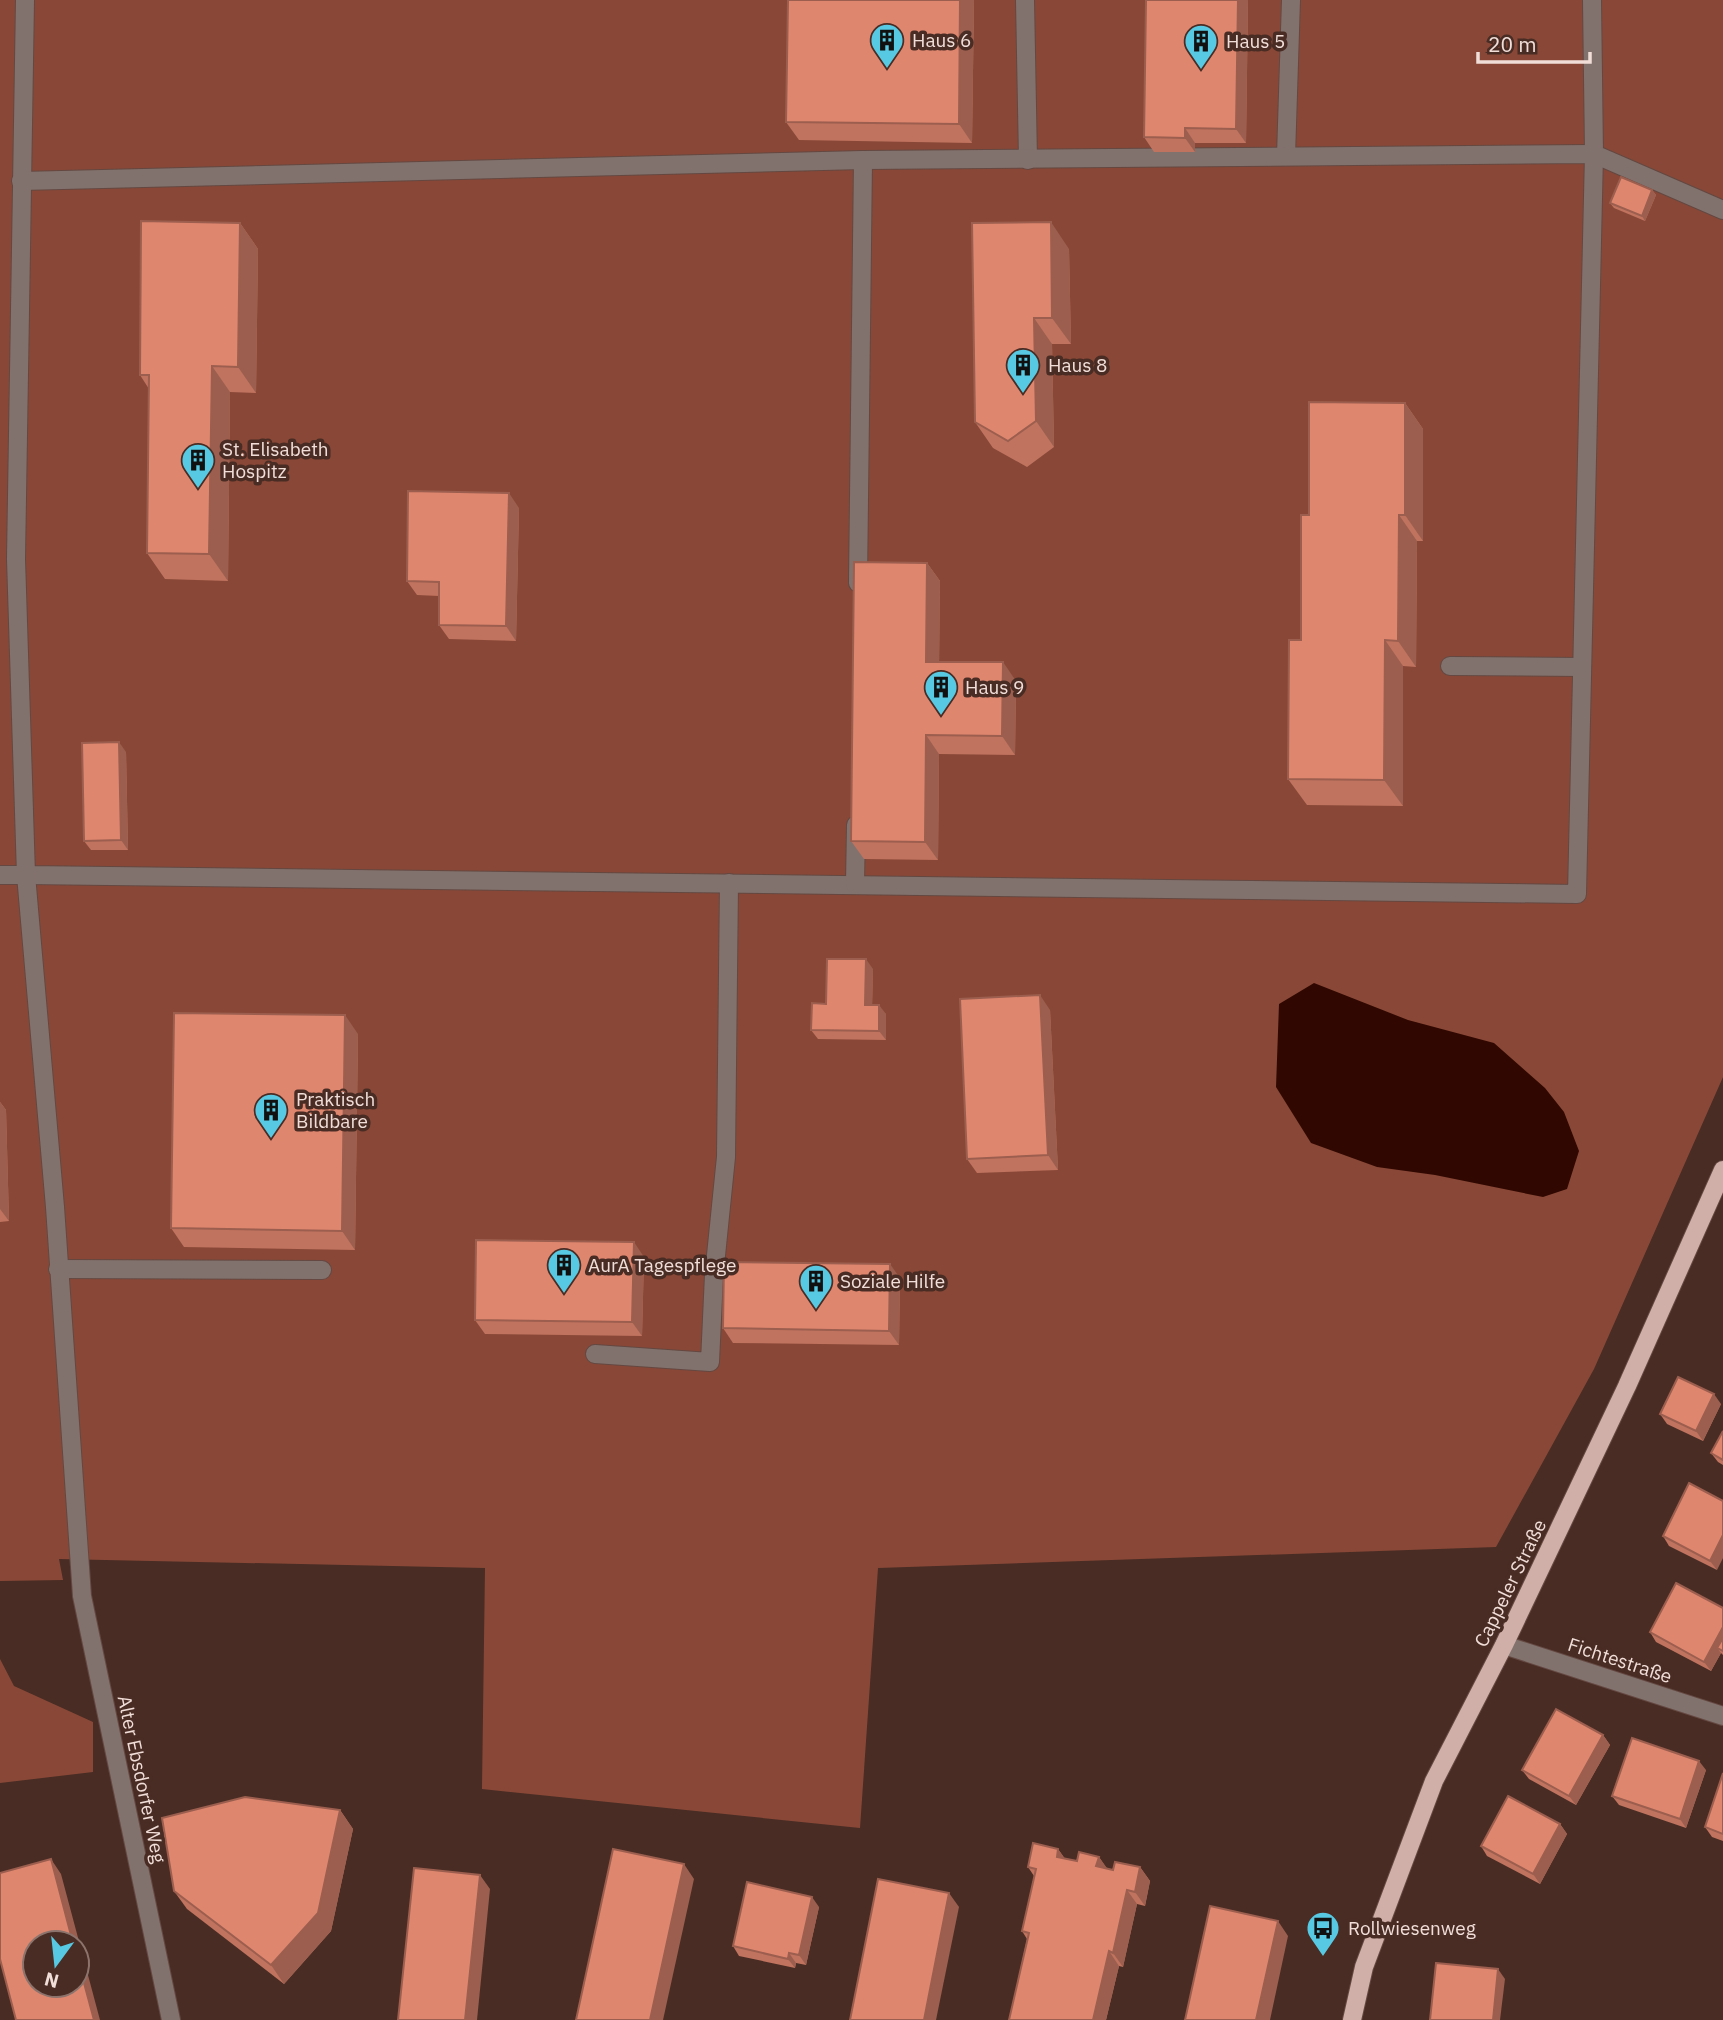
<svg xmlns="http://www.w3.org/2000/svg" width="1723" height="2020" font-family="'IBM Plex Sans',sans-serif">
	<rect width="100%" height="100%" fill="#492c24"/>
	<g fill="#894837">
		<path d="M 0,0 L 1723,0 L 1723,1077 L 1594,1369 L 1496,1547 L 878,1568 L 860,1828 L 482,1789 L 485,1568 L 59,1559 L 63,1580 L 0,1581 Z"/>
		<path d="M 0,1659 L 14,1686 L 93,1722 L 93,1772 L 0,1783 Z"/>
	</g>
	<path fill="#310801" d="M 1314,983 L 1408,1020 L 1494,1043 L 1545,1088 L 1564,1112 L 1579,1151 L 1567,1189 L 1543,1197 L 1435,1175 L 1377,1167 L 1311,1143 L 1276,1087 L 1279,1004 Z"/>
	<g fill="none" stroke-linecap="round" stroke-linejoin="round">
		<defs>
			<g id="minor">
				<path d="M 25,0 L 16,559 L 26,875 L 1577,894 L 1594,154 L 1592,0"/>
				<path d="M 1025,0 L 1028,160"/>
				<path d="M 1286,156 L 1291,0"/>
				<path d="M 21,181 L 863,160 L 1594,154 L 1723,210"/>
				<path d="M 858,583 L 863,160"/>
				<path d="M 1450,666 L 1582,667"/>
				<path d="M 0,875 L 26,875 L 55,1207 L 82,1596 L 171,2020"/>
				<path d="M 855,884 L 856,825"/>
				<path d="M 58,1269 L 322,1270"/>
				<path d="M 595,1354 L 710,1362 L 714,1275 L 726,1157 L 729,883"/>
				<path d="M 1504,1645 L 1723,1716"/>
			</g>
			<path id="major" d="M 1352,2020 L 1364,1967 L 1434,1781 L 1504,1645 L 1627,1386 L 1723,1170"/>
		</defs>
		<use href="#minor" stroke="#644841" stroke-width="20"/>
		<use href="#major" stroke="#644841" stroke-width="20"/>
		<use href="#minor" stroke="#82726e" stroke-width="18"/>
		<use href="#major" stroke="#cfafa7" stroke-width="18"/>
	</g>
	<g fill="#c0735f">
		<path d="M 974,0 L 972,143 L 799,140 L 786,122 Z"/>
		<path d="M 1146,0 L 1248,0 L 1246,143 L 1195,143 L 1195,152 L 1154,152 L 1144,137 Z"/>
		<path d="M 1652,190 L 1656,195 L 1645,221 L 1614,208 L 1610,203 Z"/>
		<path d="M 240,223 L 258,249 L 256,393 L 230,392 L 228,581 L 165,579 L 147,553 L 149,389 L 140,375 Z"/>
		<path d="M 1069,249 L 1071,344 L 1052,344 L 1054,447 L 1027,467 L 993,448 L 975,422 Z"/>
		<path d="M 1405,403 L 1423,429 L 1423,541 L 1417,541 L 1416,667 L 1403,666 L 1403,806 L 1307,805 L 1288,779 L 1301,640 L 1309,515 Z"/>
		<path d="M 519,508 L 516,641 L 449,639 L 439,625 L 439,596 L 417,595 L 407,581 Z"/>
		<path d="M 927,563 L 940,581 L 939,662 L 1016,681 L 1015,755 L 939,754 L 938,860 L 864,859 L 851,841 Z"/>
		<path d="M 126,752 L 128,850 L 91,850 L 84,841 Z"/>
		<path d="M 873,969 L 872,1005 L 886,1014 L 886,1040 L 818,1039 L 811,1030 L 826,1004 Z"/>
		<path d="M 1050,1010 L 1058,1170 L 977,1173 L 967,1159 Z"/>
		<path d="M 358,1034 L 355,1250 L 184,1247 L 171,1228 Z"/>
		<path d="M 0,1102 L 6,1110 L 9,1221 L 0,1222 Z"/>
		<path d="M 644,1257 L 642,1336 L 485,1334 L 475,1320 Z"/>
		<path d="M 900,1278 L 899,1345 L 733,1343 L 723,1328 Z"/>
		<path d="M 1721,1404 L 1703,1441 L 1667,1424 L 1660,1414 Z"/>
		<path d="M 1723,1431 L 1723,1465 L 1718,1462 L 1711,1453 Z"/>
		<path d="M 1689,1483 L 1717,1570 L 1669,1546 L 1663,1536 Z"/>
		<path d="M 1723,1608 L 1723,1655 L 1721,1653 L 1711,1671 L 1656,1642 L 1650,1632 Z"/>
		<path d="M 1603,1735 L 1610,1745 L 1576,1805 L 1529,1779 L 1522,1770 Z"/>
		<path d="M 1706,1770 L 1686,1828 L 1619,1805 L 1612,1796 Z"/>
		<path d="M 1723,1773 L 1723,1841 L 1712,1837 L 1705,1827 Z"/>
		<path d="M 340,1810 L 353,1829 L 331,1931 L 284,1984 L 187,1909 L 174,1891 Z"/>
		<path d="M 1560,1824 L 1567,1834 L 1540,1884 L 1487,1856 L 1481,1846 Z"/>
		<path d="M 1058,1849 L 1065,1859 L 1077,1861 L 1099,1857 L 1107,1869 L 1113,1870 L 1140,1867 L 1150,1881 L 1145,1906 L 1137,1904 L 1123,1967 L 1119,1966 L 1106,2020 L 1009,2020 L 1027,1939 L 1022,1931 L 1034,1876 L 1028,1867 Z"/>
		<path d="M 819,1907 L 806,1965 L 796,1963 L 795,1968 L 739,1956 L 733,1946 Z"/>
	</g>
	<g fill="#9c5e4e">
		<path d="M 960,0 L 974,0 L 972,143 L 959,124 Z"/>
		<path d="M 1238,0 L 1248,0 L 1246,143 L 1236,129 Z"/>
		<path d="M 1185,128 L 1195,143 L 1195,152 L 1185,138 Z"/>
		<path d="M 1652,190 L 1656,195 L 1645,221 L 1642,216 Z"/>
		<path d="M 1051,222 L 1069,249 L 1071,344 L 1052,318 Z"/>
		<path d="M 240,223 L 258,249 L 256,393 L 238,367 Z"/>
		<path d="M 1034,318 L 1052,344 L 1054,447 L 1036,421 Z"/>
		<path d="M 212,366 L 230,392 L 228,581 L 209,554 Z"/>
		<path d="M 1405,403 L 1423,429 L 1423,541 L 1405,515 Z"/>
		<path d="M 509,493 L 519,508 L 516,641 L 506,626 Z"/>
		<path d="M 1399,515 L 1417,541 L 1416,667 L 1398,641 Z"/>
		<path d="M 927,563 L 940,581 L 939,681 L 926,662 Z"/>
		<path d="M 1385,640 L 1403,666 L 1403,806 L 1384,780 Z"/>
		<path d="M 1003,662 L 1016,681 L 1015,755 L 1002,736 Z"/>
		<path d="M 926,735 L 939,754 L 938,860 L 925,842 Z"/>
		<path d="M 119,742 L 126,752 L 128,850 L 121,840 Z"/>
		<path d="M 866,959 L 873,969 L 872,1014 L 865,1005 Z"/>
		<path d="M 1040,995 L 1050,1010 L 1058,1170 L 1048,1155 Z"/>
		<path d="M 879,1005 L 886,1014 L 886,1040 L 879,1031 Z"/>
		<path d="M 345,1015 L 358,1034 L 355,1250 L 342,1231 Z"/>
		<path d="M 0,1102 L 6,1110 L 9,1221 L 0,1209 Z"/>
		<path d="M 634,1242 L 644,1257 L 642,1336 L 632,1322 Z"/>
		<path d="M 890,1264 L 900,1278 L 899,1345 L 889,1331 Z"/>
		<path d="M 1714,1394 L 1721,1404 L 1703,1441 L 1696,1431 Z"/>
		<path d="M 1723,1535 L 1723,1558 L 1717,1570 L 1710,1561 Z"/>
		<path d="M 1723,1627 L 1723,1649 L 1717,1648 L 1721,1653 L 1711,1671 L 1704,1662 Z"/>
		<path d="M 1603,1735 L 1610,1745 L 1576,1805 L 1569,1796 Z"/>
		<path d="M 1699,1761 L 1706,1770 L 1686,1828 L 1680,1819 Z"/>
		<path d="M 340,1810 L 353,1829 L 331,1931 L 284,1984 L 271,1965 Z"/>
		<path d="M 1560,1824 L 1567,1834 L 1540,1884 L 1533,1874 Z"/>
		<path d="M 1058,1849 L 1068,1863 L 1057,1857 Z"/>
		<path d="M 1099,1857 L 1109,1871 L 1096,1866 Z"/>
		<path d="M 51,1859 L 61,1874 L 100,2020 L 94,2020 L 77,1957 L 77,1943 L 73,1943 Z"/>
		<path d="M 684,1864 L 694,1879 L 663,2020 L 650,2020 Z"/>
		<path d="M 1140,1867 L 1150,1881 L 1145,1906 L 1135,1892 Z"/>
		<path d="M 480,1875 L 490,1889 L 477,2020 L 465,2020 Z"/>
		<path d="M 1127,1890 L 1137,1904 L 1123,1967 L 1113,1953 Z"/>
		<path d="M 949,1893 L 959,1907 L 936,2020 L 924,2020 Z"/>
		<path d="M 812,1897 L 819,1907 L 806,1965 L 799,1955 Z"/>
		<path d="M 1278,1921 L 1288,1936 L 1270,2020 L 1256,2020 Z"/>
		<path d="M 1109,1951 L 1119,1966 L 1106,2020 L 1093,2020 Z"/>
		<path d="M 789,1953 L 796,1963 L 795,1968 L 788,1959 Z"/>
		<path d="M 1498,1969 L 1505,1979 L 1500,2020 L 1493,2020 Z"/>
	</g>
	<g fill="#df866f" stroke="#9c5e4e" stroke-width="2">
		<path d="M 788,0 L 960,0 L 959,124 L 786,122 Z"/>
		<path d="M 1146,0 L 1238,0 L 1236,129 L 1185,128 L 1185,138 L 1144,137 Z"/>
		<path d="M 1621,177 L 1652,190 L 1642,216 L 1610,203 Z"/>
		<path d="M 141,221 L 240,223 L 238,367 L 212,366 L 209,554 L 147,553 L 149,375 L 140,375 Z"/>
		<path d="M 1051,222 L 1052,318 L 1034,318 L 1036,421 L 1008,441 L 975,422 L 972,223 Z"/>
		<path d="M 1309,402 L 1405,403 L 1405,515 L 1399,515 L 1398,641 L 1385,640 L 1384,780 L 1288,779 L 1289,640 L 1301,640 L 1301,515 L 1309,515 Z"/>
		<path d="M 408,491 L 509,493 L 506,626 L 439,625 L 439,582 L 407,581 Z"/>
		<path d="M 854,562 L 927,563 L 926,662 L 1003,662 L 1002,736 L 926,735 L 925,842 L 851,841 Z"/>
		<path d="M 119,742 L 121,840 L 84,841 L 82,743 Z"/>
		<path d="M 827,959 L 866,959 L 865,1005 L 879,1005 L 879,1031 L 811,1030 L 812,1003 L 826,1004 Z"/>
		<path d="M 1040,995 L 1048,1155 L 967,1159 L 960,999 Z"/>
		<path d="M 174,1013 L 345,1015 L 342,1231 L 171,1228 Z"/>
		<path d="M 476,1240 L 634,1242 L 632,1322 L 475,1320 Z"/>
		<path d="M 724,1262 L 890,1264 L 889,1331 L 723,1328 Z"/>
		<path d="M 1678,1377 L 1714,1394 L 1696,1431 L 1660,1414 Z"/>
		<path d="M 1723,1431 L 1723,1460 L 1711,1453 Z"/>
		<path d="M 1689,1483 L 1723,1501 L 1723,1535 L 1710,1561 L 1663,1536 Z"/>
		<path d="M 1676,1583 L 1723,1608 L 1723,1627 L 1704,1662 L 1650,1632 Z"/>
		<path d="M 1723,1638 L 1723,1651 L 1717,1648 Z"/>
		<path d="M 1556,1709 L 1603,1735 L 1569,1796 L 1522,1770 Z"/>
		<path d="M 1632,1738 L 1699,1761 L 1680,1819 L 1612,1796 Z"/>
		<path d="M 1723,1773 L 1723,1834 L 1705,1827 Z"/>
		<path d="M 1508,1796 L 1560,1824 L 1533,1874 L 1481,1846 Z"/>
		<path d="M 245,1797 L 340,1810 L 318,1913 L 271,1965 L 174,1891 L 162,1818 Z"/>
		<path d="M 1033,1843 L 1058,1849 L 1057,1857 L 1077,1861 L 1079,1852 L 1099,1857 L 1096,1866 L 1113,1870 L 1115,1862 L 1140,1867 L 1135,1892 L 1127,1890 L 1113,1953 L 1109,1951 L 1093,2020 L 1009,2020 L 1029,1933 L 1022,1931 L 1036,1869 L 1028,1867 Z"/>
		<path d="M 613,1849 L 684,1864 L 650,2020 L 576,2020 Z"/>
		<path d="M 51,1859 L 73,1943 L 35,1943 L 35,1985 L 77,1985 L 77,1957 L 94,2020 L 16,2020 L 0,1959 L 0,1873 Z"/>
		<path d="M 414,1868 L 480,1875 L 465,2020 L 398,2020 Z"/>
		<path d="M 878,1879 L 949,1893 L 924,2020 L 850,2020 Z"/>
		<path d="M 747,1882 L 812,1897 L 799,1955 L 789,1953 L 788,1959 L 733,1946 Z"/>
		<path d="M 1210,1906 L 1278,1921 L 1256,2020 L 1185,2020 Z"/>
		<path d="M 1436,1963 L 1498,1969 L 1493,2020 L 1430,2020 Z"/>
	</g>
	<defs>
		<symbol id="building-pin" viewBox="-11 -11 22 30"><path d="M0 17L-7.5 6A9.5 9.5 0 1 1 7.5 6Z" fill="#57c9e2" stroke="#492c24"/><path d="M-4-6H4V6H1V3H-1V6H-4ZM-2.5-4.3h1.7v1.8h-1.7ZM.8-4.3h1.7v1.8H.8ZM-2.5-1h1.7V.8h-1.7ZM.8-1h1.7V.8H.8Z" fill="#111"/></symbol>
		<symbol id="bus-pin" viewBox="-11 -11 22 30"><path d="M0 17L-7.5 6A9.5 9.5 0 1 1 7.5 6Z" fill="#57c9e2" stroke="#492c24"/><path d="M-5-6H5V4H4V6H2V4H-2V6H-4V4H-5ZM-3.5-4V0h7V-4ZM-3.5 1.2v1.5H-2V1.2ZM2 1.2v1.5H3.5V1.2Z" fill="#111"/></symbol>
	</defs>
	<g fill-rule="evenodd">
		<use href="#building-pin" x="868" y="21" width="38" height="52"/>
		<use href="#building-pin" x="1182" y="22" width="38" height="52"/>
		<use href="#building-pin" x="1004" y="346" width="38" height="52"/>
		<use href="#building-pin" x="179" y="441" width="38" height="52"/>
		<use href="#building-pin" x="922" y="668" width="38" height="52"/>
		<use href="#building-pin" x="252" y="1091" width="38" height="52"/>
		<use href="#building-pin" x="545" y="1246" width="38" height="52"/>
		<use href="#building-pin" x="797" y="1262" width="38" height="52"/>
		<use href="#bus-pin" x="1304" y="1909" width="38" height="52"/>
	</g>
	<g text-anchor="middle" stroke-width="7" stroke-linejoin="round" paint-order="stroke">
		<g font-size="19" fill="#f1ded8" stroke="#492c24" text-anchor="start">
			<text x="912" y="47">Haus 6</text>
			<text x="1226" y="48">Haus 5</text>
			<text x="1048" y="372">Haus 8</text>
			<text x="222" y="456">St. Elisabeth<tspan x="222" dy="22">Hospitz</tspan></text>
			<text x="965" y="694">Haus 9</text>
			<text x="296" y="1106">Praktisch<tspan x="296" dy="22">Bildbare</tspan></text>
			<text x="588" y="1272">AurA Tagespflege</text>
			<text x="840" y="1288">Soziale Hilfe</text>
			<text x="1348" y="1935">Rollwiesenweg</text>
		</g>
		<g font-size="19" fill="#f1ded8" stroke="#492c24">
			<text transform="translate(1510 1583) rotate(-64)" y="7">Cappeler Straße</text>
			<text transform="translate(1620 1660) rotate(18)" y="7">Fichtestraße</text>
			<text transform="translate(142 1779) rotate(78)" y="7">Alter Ebsdorfer Weg</text>
		</g>
	</g>
	<g transform="translate(56 1964) rotate(195)"><circle r="33" fill="#492c24" stroke="#8c736c" stroke-width="2"/>
	<path d="M0-5L12 26L0 18L-12 26Z" fill="#57c9e2"/>
	<text y="-10" font-size="19" font-weight="bold" text-anchor="middle" fill="#f1ded8">N</text>
	</g>
	<path d="M1478 52v10h112v-10" fill="none" stroke="#f1ded8" stroke-width="3.5"/>
	<text x="1488" y="52" font-size="21" fill="#f1ded8" stroke="#492c24" stroke-width="5" paint-order="stroke">20 m</text>
</svg>
